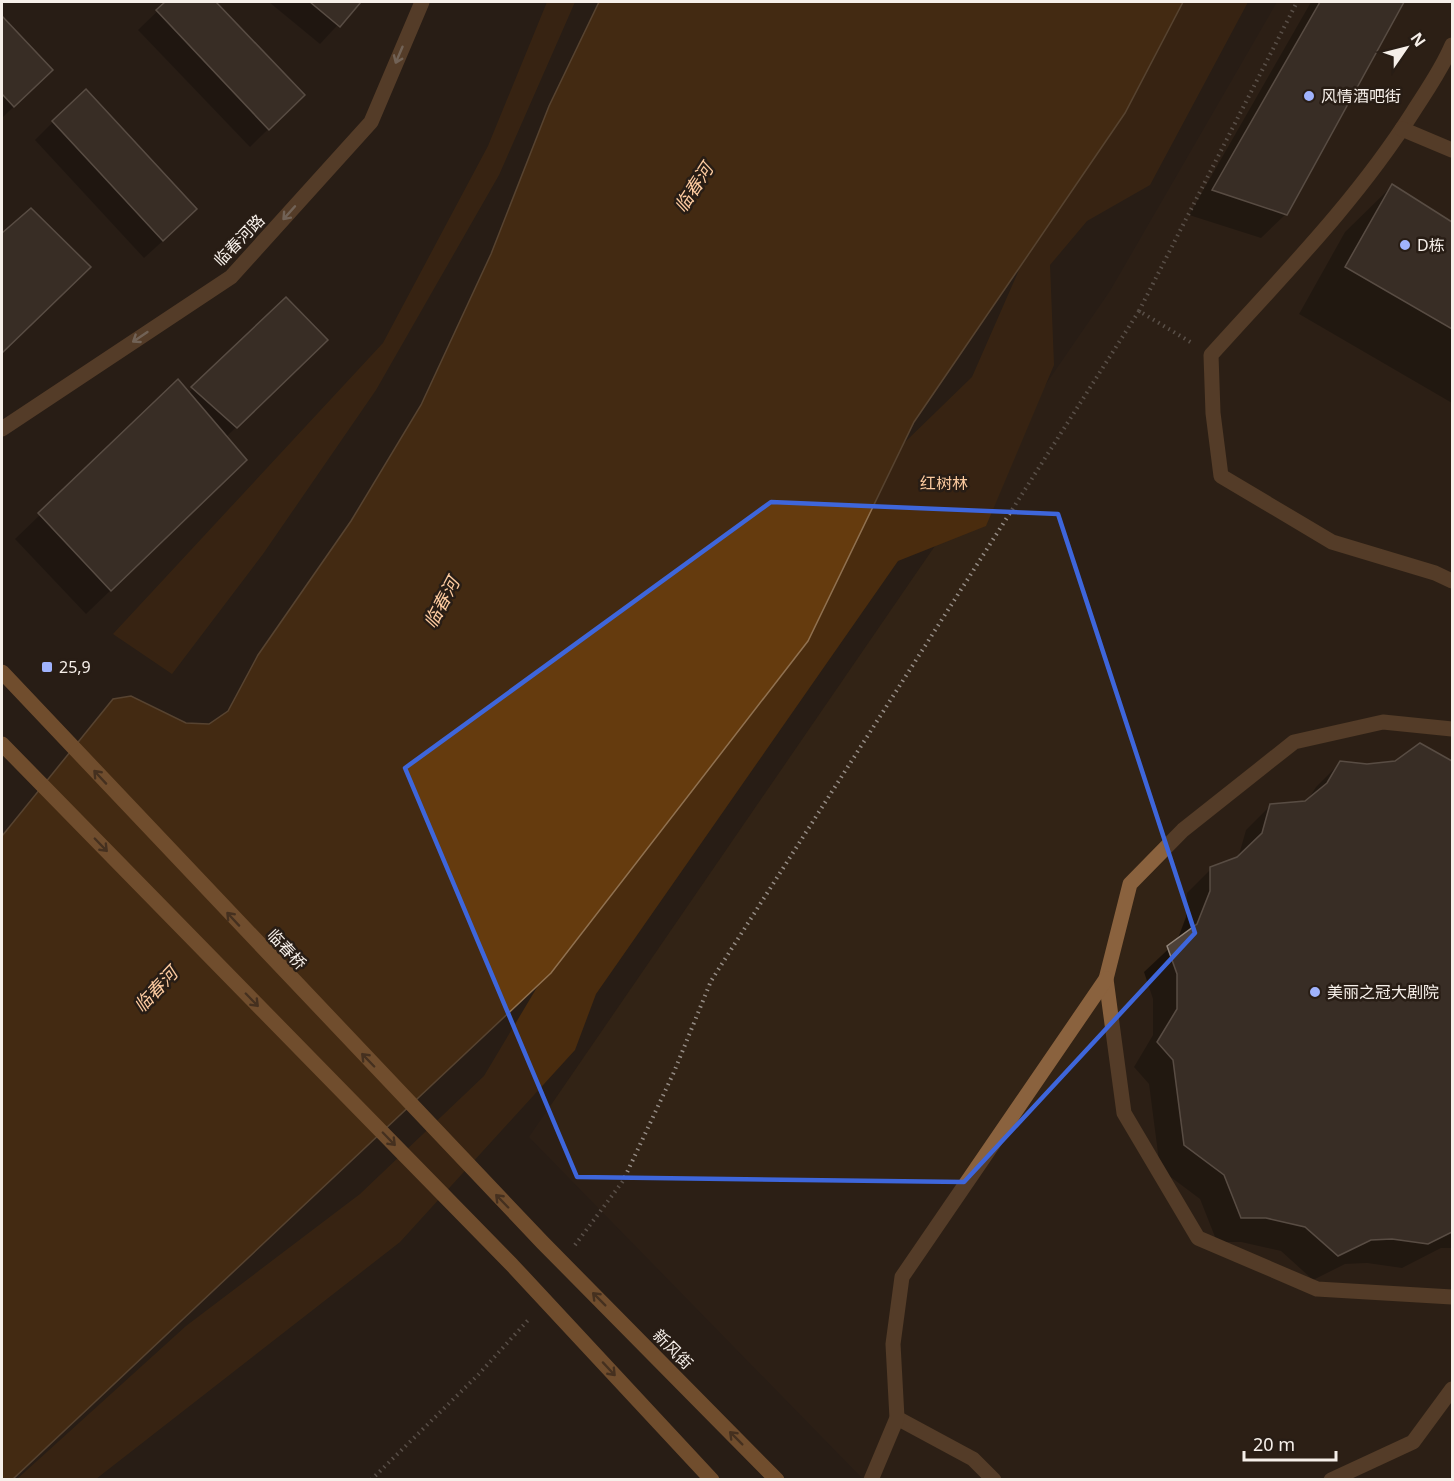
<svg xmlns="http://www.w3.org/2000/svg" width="1454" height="1481" font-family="'Noto Sans','Noto Sans SC',sans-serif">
	<rect width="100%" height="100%" fill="#281d15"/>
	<path fill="#322315" d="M 1277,2 L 1452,2 L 1452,1479 L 863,1479 L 529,1137 L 1110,291 Z"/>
	<g fill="#4a2c0e">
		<path d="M 547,2 L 575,2 L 499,175 L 376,390 L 263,554 L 172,674 L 113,634 L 383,343 L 488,146 Z"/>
		<path d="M 1163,2 L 1248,2 L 1150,185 L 1087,221 L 1050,265 L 1054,365 L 986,526 L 898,561 L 596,994 L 575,1050 L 400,1242 L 96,1479 L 16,1480 L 186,1326 L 360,1194 L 484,1076 L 591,897 L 868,478 L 972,377 L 1062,172 Z"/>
	</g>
	<path fill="#653b0e" stroke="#907150" stroke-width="1.5" d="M 599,2 L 1183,2 L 1125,113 L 914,422 L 808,641 L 551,973 L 13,1479 L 2,1480 L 2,836 L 113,699 L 131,696 L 186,723 L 209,724 L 228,711 L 258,655 L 351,521 L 421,405 L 491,254 L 549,106 Z"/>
	<g fill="#0007">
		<path d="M 167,2 L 214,2 L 303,95 L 250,147 L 138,30 Z"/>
		<path d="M 269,2 L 359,2 L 320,44 Z"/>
		<path d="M 1311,2 L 1402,2 L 1286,214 L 1261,238 L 1189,215 Z"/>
		<path d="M 2,19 L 51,70 L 2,118 Z"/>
		<path d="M 53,122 L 177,228 L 144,258 L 35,140 Z"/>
		<path d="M 1392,186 L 1452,224 L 1452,403 L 1299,314 L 1345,232 Z"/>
		<path d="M 31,210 L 65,291 L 2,352 L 2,235 Z"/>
		<path d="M 286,299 L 307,359 L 226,437 L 221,484 L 86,614 L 15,539 L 178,382 L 188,393 Z"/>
		<path d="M 1420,745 L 1452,763 L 1452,1248 L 1441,1248 L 1402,1268 L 1367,1263 L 1345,1264 L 1313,1280 L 1281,1251 L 1241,1242 L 1217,1242 L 1200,1199 L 1160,1169 L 1149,1084 L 1134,1067 L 1153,1035 L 1153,999 L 1144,972 L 1177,941 L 1186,917 L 1187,893 L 1211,869 L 1238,858 L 1246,830 L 1270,806 L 1307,801 L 1316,787 L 1340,763 L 1367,766 L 1395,762 Z"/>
	</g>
	<g fill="#4d4138" stroke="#93867b" stroke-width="1.5">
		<path d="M 165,2 L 216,2 L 305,95 L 269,130 L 156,10 Z"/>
		<path d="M 310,2 L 361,2 L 340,27 Z"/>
		<path d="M 1320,2 L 1404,2 L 1287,215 L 1212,190 Z"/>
		<path d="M 2,16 L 53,70 L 14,107 L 2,94 Z"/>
		<path d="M 86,89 L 197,209 L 163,241 L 52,121 Z"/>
		<path d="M 1392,184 L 1452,222 L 1452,329 L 1345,267 Z"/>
		<path d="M 31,208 L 91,267 L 2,353 L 2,233 Z"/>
		<path d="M 286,297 L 328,340 L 237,428 L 191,387 Z"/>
		<path d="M 178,379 L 247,460 L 111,591 L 38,513 Z"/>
		<path d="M 1420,743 L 1452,761 L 1452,1232 L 1428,1244 L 1392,1239 L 1371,1240 L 1338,1256 L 1305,1227 L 1266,1218 L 1241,1218 L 1224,1175 L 1184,1145 L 1173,1060 L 1157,1042 L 1177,1009 L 1177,974 L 1167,946 L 1197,924 L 1210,891 L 1210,867 L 1237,857 L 1262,833 L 1270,804 L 1305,801 L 1327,783 L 1340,761 L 1367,764 L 1395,761 Z"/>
	</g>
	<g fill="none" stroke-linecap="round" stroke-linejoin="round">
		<g stroke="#958c85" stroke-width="4" stroke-dasharray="1.5 4.5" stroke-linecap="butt">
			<path d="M 1139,311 L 1297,2"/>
			<path d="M 575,1245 L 623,1181 L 674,1072 L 711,981 L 1139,311 L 1192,343"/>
			<path d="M 213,1480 L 231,1480"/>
			<path d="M 371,1480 L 478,1375 L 530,1318"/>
		</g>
		<g stroke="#8a623e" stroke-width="15">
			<path d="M 1452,45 C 1442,69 1427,90 1413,112 C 1355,203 1283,275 1211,355 L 1213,413 L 1221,476 L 1332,542 L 1435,573 L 1452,581"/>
			<path d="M 1402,129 L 1452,150"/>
			<path d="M 1452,729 L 1383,722 L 1294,742 L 1183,830 L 1130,884 L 1106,979 L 1124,1113 L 1198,1238 L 1317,1289 L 1452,1297"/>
			<path d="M 897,1418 L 973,1459 L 994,1480"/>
			<path d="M 871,1480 L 897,1418 L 893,1344 L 902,1277 L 1106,979"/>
			<path d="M 1331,1480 L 1413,1442 L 1452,1389"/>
		</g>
		<path stroke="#8a623e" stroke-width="15" d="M 2,429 L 231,277 L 371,122 L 422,2"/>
		<g stroke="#c8884b" stroke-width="15">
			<path d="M 2,672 L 543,1243 L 777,1480"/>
			<path d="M 2,744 L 512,1265 L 712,1480"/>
		</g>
	</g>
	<defs><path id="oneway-shaft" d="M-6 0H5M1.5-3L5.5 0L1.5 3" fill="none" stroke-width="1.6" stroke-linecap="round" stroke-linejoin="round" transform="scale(1.5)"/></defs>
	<g stroke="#cbb7a5">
		<use href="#oneway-shaft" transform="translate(399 55) rotate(113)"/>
		<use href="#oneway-shaft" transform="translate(289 213) rotate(132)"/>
		<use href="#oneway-shaft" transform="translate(140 337) rotate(146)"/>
	</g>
	<g stroke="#68482b">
		<use href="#oneway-shaft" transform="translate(100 777) rotate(-133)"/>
		<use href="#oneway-shaft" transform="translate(101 845) rotate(46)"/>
		<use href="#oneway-shaft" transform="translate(233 919) rotate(-133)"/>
		<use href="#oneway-shaft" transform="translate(252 1000) rotate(46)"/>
		<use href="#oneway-shaft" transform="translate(368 1060) rotate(-134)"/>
		<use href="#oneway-shaft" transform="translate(389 1139) rotate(46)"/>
		<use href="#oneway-shaft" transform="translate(502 1201) rotate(-134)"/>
		<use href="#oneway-shaft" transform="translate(599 1299) rotate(-135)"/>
		<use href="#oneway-shaft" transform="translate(609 1369) rotate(47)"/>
		<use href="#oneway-shaft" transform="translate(736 1438) rotate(-135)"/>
	</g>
	<path d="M0 0H1454V1481H0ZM 771,502 L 1058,514 L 1195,933 L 964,1182 L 577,1177 L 405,768 Z" fill="#281d15" fill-opacity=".55" fill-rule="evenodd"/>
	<path fill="none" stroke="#3e66db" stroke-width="4.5" stroke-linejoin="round" d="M 771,502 L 1058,514 L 1195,933 L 964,1182 L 577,1177 L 405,768 Z"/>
	<g fill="#a0b3fd" stroke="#281d15" stroke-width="2">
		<circle cx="1309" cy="96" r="6"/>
		<circle cx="1405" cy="245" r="6"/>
		<rect x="41" y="661" width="12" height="12" rx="3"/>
		<circle cx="1315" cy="992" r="6"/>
	</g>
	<g text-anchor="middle" stroke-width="5" stroke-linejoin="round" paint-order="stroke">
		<g font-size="16" fill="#f6efe9" stroke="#281d15" text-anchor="start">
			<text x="1321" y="102">风情酒吧街</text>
			<text x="1417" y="251">D栋</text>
			<text x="59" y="673">25,9</text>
			<text x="1327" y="998">美丽之冠大剧院</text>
		</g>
		<g font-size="16" fill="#f6efe9" stroke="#281d15">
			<text transform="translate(239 240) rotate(-46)" y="6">临春河路</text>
			<text transform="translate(287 949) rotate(47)" y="6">临春桥</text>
			<text transform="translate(673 1349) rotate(45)" y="6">新风街</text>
		</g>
		<g font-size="16" fill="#fac99e" stroke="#281d15">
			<text x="944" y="489">红树林</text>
		</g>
		<g font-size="18" font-style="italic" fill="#fdcba0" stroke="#281d15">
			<text transform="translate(694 188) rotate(-57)" y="6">临春河</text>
			<text transform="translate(442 603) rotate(-62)" y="6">临春河</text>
			<text transform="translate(156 990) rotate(-47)" y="6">临春河</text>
		</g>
	</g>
	<rect width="1454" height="1481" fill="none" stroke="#f6efe9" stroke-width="6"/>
	<g transform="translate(1406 48) rotate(55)" stroke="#281d15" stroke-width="4.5" paint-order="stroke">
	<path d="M0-4.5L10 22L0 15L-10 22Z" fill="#f6efe9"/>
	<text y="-9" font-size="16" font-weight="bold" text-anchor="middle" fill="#f6efe9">N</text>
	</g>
	<path d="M1244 1451v9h92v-9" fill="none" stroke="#f6efe9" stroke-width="3"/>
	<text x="1253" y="1451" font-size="18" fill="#f6efe9" stroke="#281d15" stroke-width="4.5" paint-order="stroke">20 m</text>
</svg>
